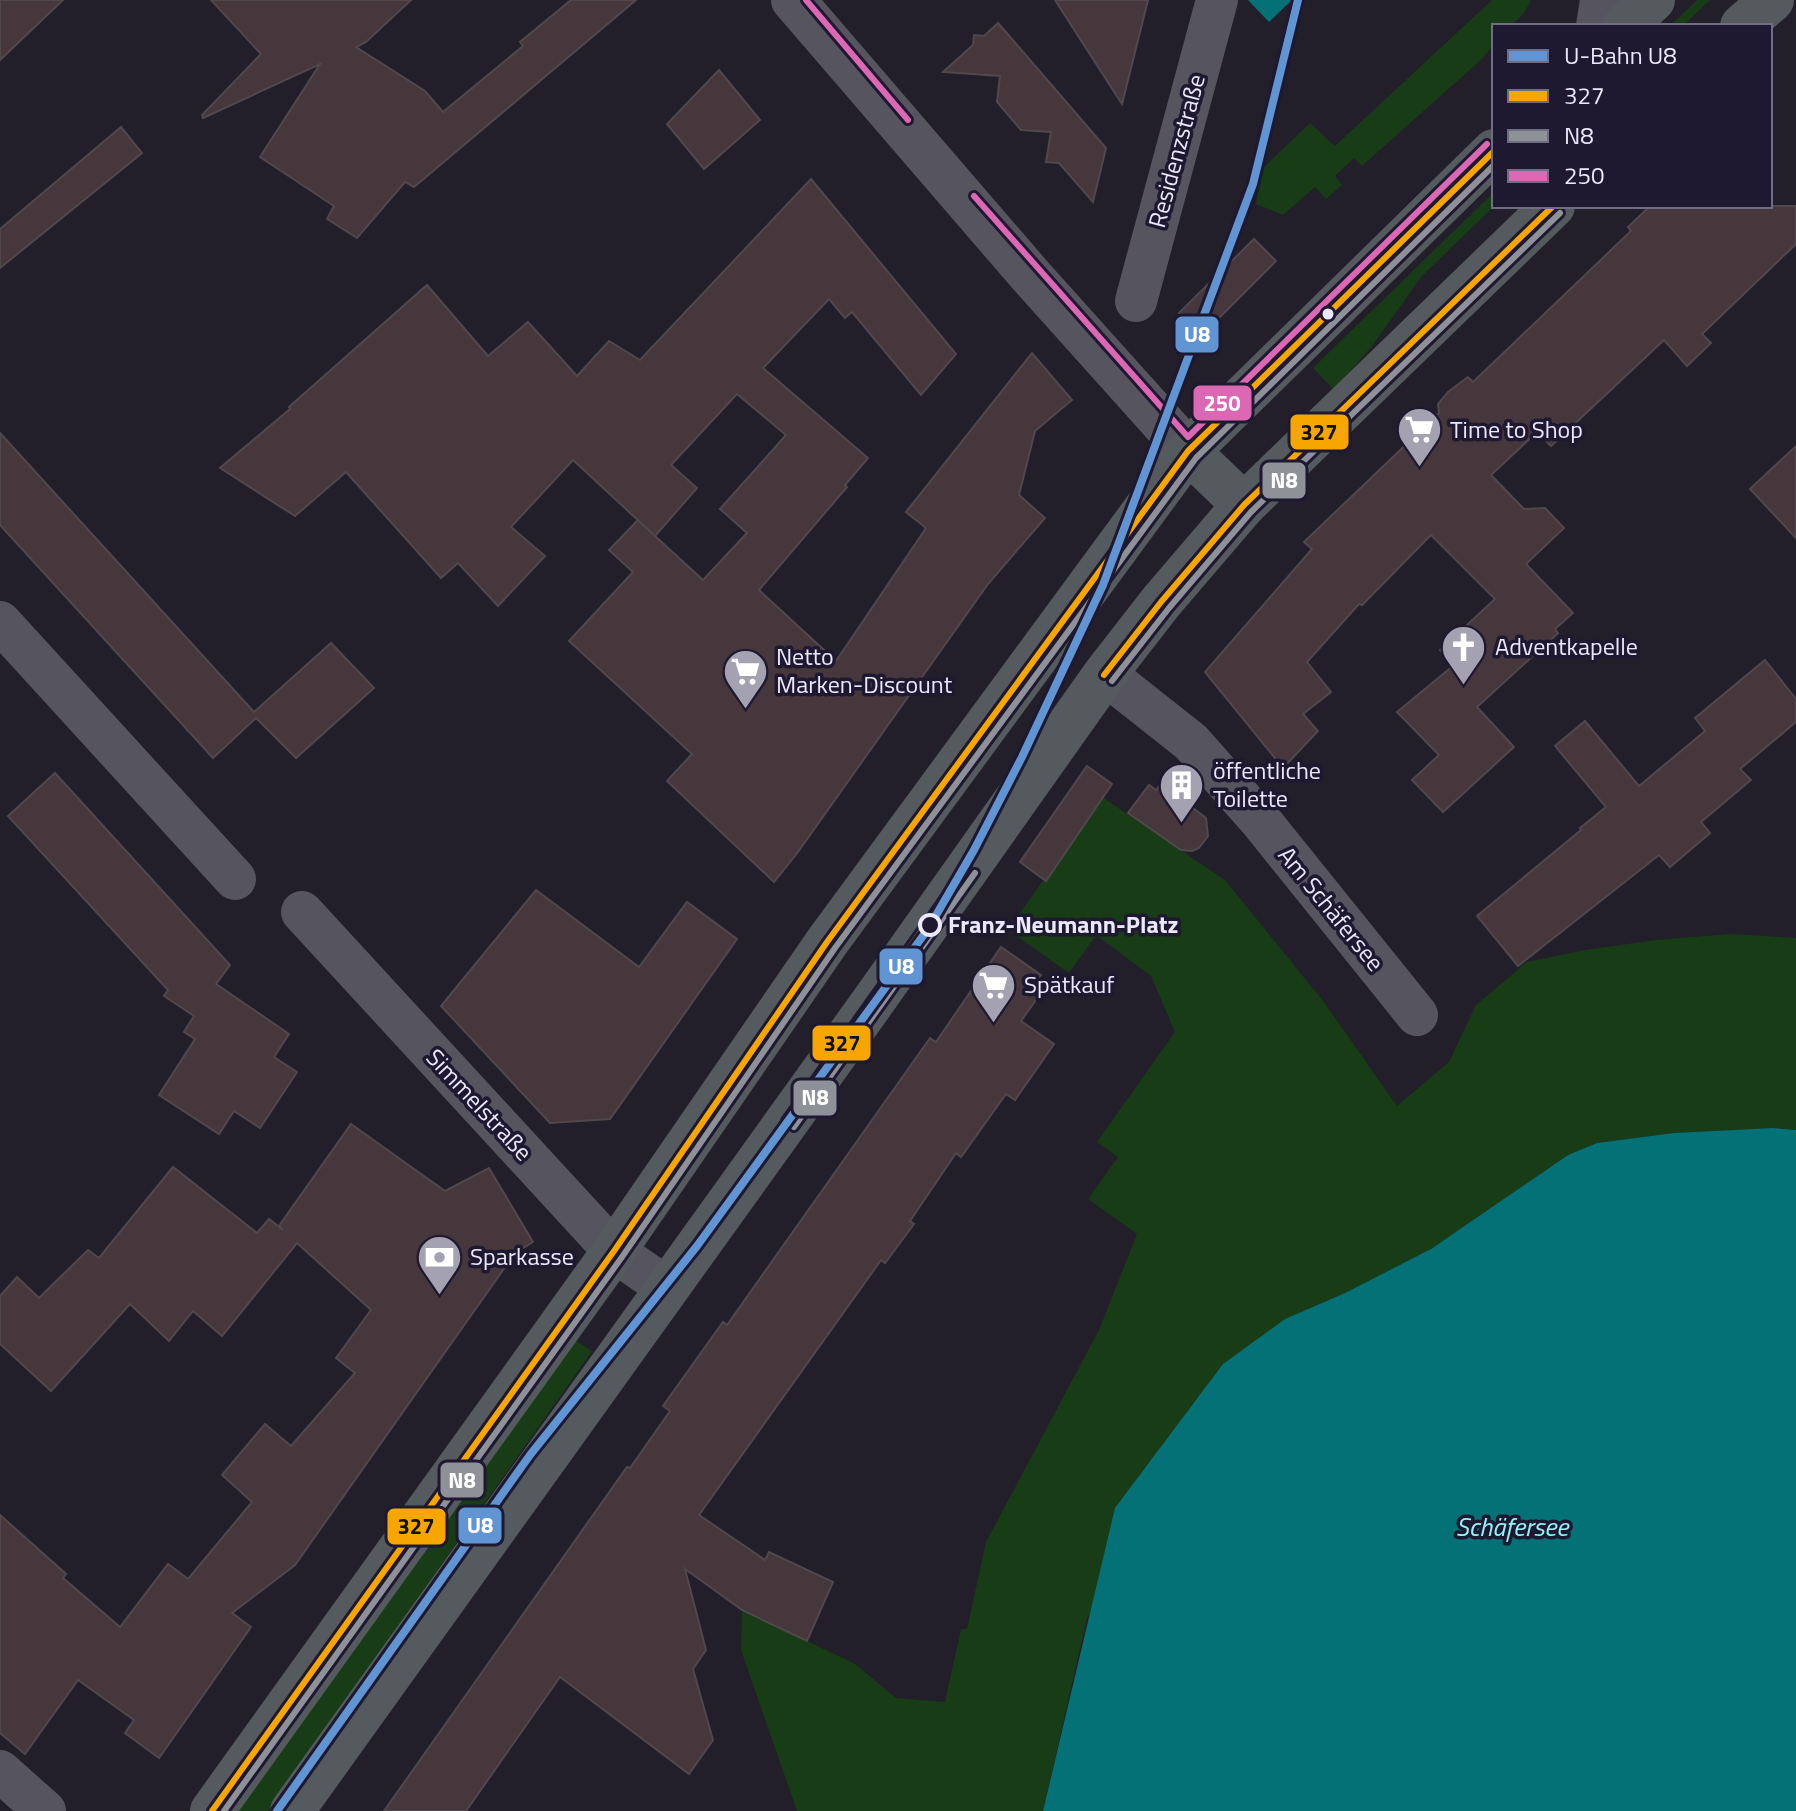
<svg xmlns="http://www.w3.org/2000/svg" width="1796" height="1811" font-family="'Titillium Web',sans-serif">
	<rect width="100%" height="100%" fill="#221f2b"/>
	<g fill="#183c15">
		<path d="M 1492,0 L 1531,0 L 1524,13 L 1511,26 L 1494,26 L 1494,44 L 1483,58 L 1362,166 L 1354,158 L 1335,176 L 1342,185 L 1326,199 L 1315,187 L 1283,215 L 1256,204 L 1263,168 L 1310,123 L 1335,146 Z"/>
		<path d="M 1697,0 L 1710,0 L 1683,26 L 1670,26 Z"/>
		<path d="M 1494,192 L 1494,206 L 1421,277 L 1372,346 L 1334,390 L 1313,368 Z"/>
		<path d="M 1102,797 L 1225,880 L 1323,1001 L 1397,1106 L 1449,1062 L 1476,1005 L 1527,962 L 1585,950 L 1656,940 L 1731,934 L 1796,938 L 1796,1130 L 1773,1128 L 1674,1133 L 1597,1143 L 1568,1155 L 1431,1249 L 1345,1293 L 1285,1319 L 1087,1618 L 1043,1811 L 797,1811 L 741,1650 L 742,1610 L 855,1664 L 896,1698 L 945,1702 L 961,1629 L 967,1629 L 986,1542 L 1099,1330 L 1137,1234 L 1088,1199 L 1118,1157 L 1097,1142 L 1175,1032 L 1151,976 L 1096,935 L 1069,973 L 1008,930 Z"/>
		<path d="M 572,1338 L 592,1351 L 268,1811 L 238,1811 Z"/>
	</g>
	<g fill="#047176">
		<path d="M 1248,0 L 1292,0 L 1269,22 Z"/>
		<path d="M 1773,1128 L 1796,1130 L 1796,1811 L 1043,1811 L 1115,1508 L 1223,1364 L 1285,1319 L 1345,1293 L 1431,1249 L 1568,1155 L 1597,1143 L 1674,1133 Z"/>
	</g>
	<g fill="#45373b" stroke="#50484d" stroke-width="2" fill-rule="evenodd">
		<path d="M 0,0 L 63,0 L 0,60 Z"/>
		<path d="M 211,0 L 411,0 L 366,42 L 356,47 L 425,91 L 443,112 L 523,46 L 520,42 L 571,0 L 636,0 L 414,187 L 405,182 L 357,238 L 327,219 L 334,206 L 260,157 L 320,64 L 203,118 L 202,115 L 261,54 Z"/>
		<path d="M 1055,0 L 1148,0 L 1122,104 Z"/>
		<path d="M 998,23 L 1106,148 L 1093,202 L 1059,163 L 1046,162 L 1051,132 L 1021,130 L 997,102 L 1000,76 L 943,72 L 973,45 L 974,35 L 984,36 Z"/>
		<path d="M 719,70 L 760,120 L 704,169 L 667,124 Z"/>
		<path d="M 121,127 L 142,153 L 0,268 L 0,229 Z"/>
		<path d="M 811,179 L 956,354 L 921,395 L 852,312 L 845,318 L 829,299 L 763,368 L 868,458 L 845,485 L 847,487 L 759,590 L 836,661 L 926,528 L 906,512 L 1032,353 L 1072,400 L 1035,431 L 1019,495 L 1045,518 L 988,584 L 798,852 L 774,882 L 667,781 L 692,754 L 569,641 L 633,572 L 609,550 L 638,520 L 655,536 L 573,460 L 511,527 L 545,556 L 498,606 L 458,563 L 441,578 L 346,472 L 295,516 L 220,468 L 290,409 L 289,407 L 427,285 L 488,356 L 528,322 L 577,376 L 609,341 L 640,360 ZM 737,394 L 786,435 L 720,509 L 747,533 L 703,580 L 655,536 L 697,488 L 671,465 Z"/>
		<path d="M 1650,206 L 1796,206 L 1796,244 L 1702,334 L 1711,343 L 1687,366 L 1664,340 L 1551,446 L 1537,432 L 1491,475 L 1524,509 L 1545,508 L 1564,528 L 1526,564 L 1573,613 L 1555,629 L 1558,633 L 1477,707 L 1514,747 L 1443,812 L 1412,780 L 1439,755 L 1397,712 L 1454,665 L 1440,650 L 1495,599 L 1431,535 L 1362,605 L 1359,604 L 1307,662 L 1331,692 L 1303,714 L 1318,731 L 1283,768 L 1205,672 L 1312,549 L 1304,542 L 1439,413 L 1438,404 L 1448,392 L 1468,377 L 1473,382 L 1631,231 L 1628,227 Z"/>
		<path d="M 1254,239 L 1276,261 L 1202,335 L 1179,313 Z"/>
		<path d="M 0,433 L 254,712 L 331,643 L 374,688 L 296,758 L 256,718 L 213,758 L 0,525 Z"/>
		<path d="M 1796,446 L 1796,538 L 1750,489 Z"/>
		<path d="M 1765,660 L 1796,699 L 1796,722 L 1740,769 L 1751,780 L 1701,822 L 1710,833 L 1670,867 L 1659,855 L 1518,966 L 1477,916 L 1581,830 L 1580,828 L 1606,807 L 1555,746 L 1585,721 L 1639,786 L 1705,731 L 1695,718 Z"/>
		<path d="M 1087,766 L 1112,784 L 1046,881 L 1020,862 Z"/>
		<path d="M 55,773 L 230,965 L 216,984 L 289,1034 L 274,1057 L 297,1072 L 260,1128 L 234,1111 L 219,1134 L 159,1095 L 195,1039 L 184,1032 L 194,1016 L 164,996 L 168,990 L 8,816 Z"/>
		<path d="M 1161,784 L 1206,818 L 1208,836 L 1199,848 L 1192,851 L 1181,850 L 1128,813 L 1149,785 L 1156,790 Z"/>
		<path d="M 536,890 L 639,967 L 687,902 L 737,939 L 610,1119 L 550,1123 L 441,1006 Z"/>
		<path d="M 1001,947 L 1041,975 L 1030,990 L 1038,997 L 1021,1021 L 1054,1044 L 1015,1100 L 1006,1094 L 961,1157 L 956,1153 L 910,1221 L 914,1224 L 885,1263 L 881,1260 L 699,1515 L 765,1560 L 769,1552 L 833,1582 L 807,1641 L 742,1610 L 685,1569 L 706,1650 L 693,1669 L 713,1740 L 689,1774 L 560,1677 L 466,1811 L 384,1811 L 627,1467 L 630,1468 L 670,1411 L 663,1406 L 723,1322 L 727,1325 L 930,1038 L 936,1042 Z"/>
		<path d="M 351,1124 L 445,1191 L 489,1168 L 533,1242 L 515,1253 L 295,1565 L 232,1613 L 251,1627 L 159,1758 L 125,1733 L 134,1720 L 78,1680 L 25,1754 L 0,1733 L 0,1515 L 66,1574 L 63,1578 L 120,1627 L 168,1564 L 188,1579 L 252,1502 L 222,1475 L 265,1424 L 291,1446 L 355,1373 L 336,1358 L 371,1310 L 297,1243 L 222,1336 L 193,1311 L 169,1341 L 130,1304 L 51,1391 L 0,1344 L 0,1296 L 17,1277 L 39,1298 L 88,1250 L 99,1258 L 173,1167 L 257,1233 L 269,1219 L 283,1230 L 279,1226 Z"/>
	</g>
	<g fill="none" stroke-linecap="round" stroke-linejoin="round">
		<g stroke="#56555f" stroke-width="42">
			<path d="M 1136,301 L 1217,0"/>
			<path d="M 0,622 L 235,879"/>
			<path d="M 1105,674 L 1191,742 L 1260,820 L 1417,1015"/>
			<path d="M 302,912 L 614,1251 L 667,1288"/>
			<path d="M 0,1771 L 45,1811"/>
		</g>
		<g stroke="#56555f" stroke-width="44">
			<path d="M 793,0 L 1030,275 L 1188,451"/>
			<path d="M 1598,26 L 1602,0"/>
		</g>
		<g stroke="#545a5d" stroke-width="44">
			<path d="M 1625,26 L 1653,0"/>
			<path d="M 1742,26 L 1772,0"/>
			<path d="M 1188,451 L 1244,505"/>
			<path d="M 212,1811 L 614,1251 L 827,942 L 1188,451 L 1494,151"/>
			<path d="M 292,1811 L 872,1003 L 1105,674 L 1161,602 L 1244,505 L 1553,206"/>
		</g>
		<defs>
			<g id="bus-1">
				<path d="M 1104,675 L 1161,602 L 1244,505 L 1553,206"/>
				<path d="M 786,1121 L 967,867"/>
				<path d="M 212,1811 L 614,1251 L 827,942 L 1188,451 L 1494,151"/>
			</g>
			<g id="bus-2">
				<path d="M 1112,681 L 1169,608 L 1251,512 L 1560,213"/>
				<path d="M 794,1127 L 975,873"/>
				<path d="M 224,1811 L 622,1257 L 835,948 L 1196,458 L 1494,165"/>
			</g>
			<g id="bus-3">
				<path d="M 806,0 L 908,120"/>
				<path d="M 974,196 L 1188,437 L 1487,144"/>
			</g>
		</defs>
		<use href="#bus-1" stroke="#1e1931" stroke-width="12"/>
		<use href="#bus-2" stroke="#1e1931" stroke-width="12"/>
		<use href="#bus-3" stroke="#1e1931" stroke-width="12"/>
		<use href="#bus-1" stroke="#f7a600" stroke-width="6"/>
		<use href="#bus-2" stroke="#8e9198" stroke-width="6"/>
		<use href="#bus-3" stroke="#dc68b3" stroke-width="6"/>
		<defs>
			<path id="metro-1" d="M 277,1811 L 530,1455 L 697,1246 L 928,929 L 974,850 L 1022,757 L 1103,585 L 1253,184 L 1298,0"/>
		</defs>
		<use href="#metro-1" stroke="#1e1931" stroke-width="14"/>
		<use href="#metro-1" stroke="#6194d3" stroke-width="8"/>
	</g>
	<defs>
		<symbol id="supermarket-pin" viewBox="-11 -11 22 30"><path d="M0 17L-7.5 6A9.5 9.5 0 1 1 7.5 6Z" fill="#a4a2b1" stroke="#1e1931"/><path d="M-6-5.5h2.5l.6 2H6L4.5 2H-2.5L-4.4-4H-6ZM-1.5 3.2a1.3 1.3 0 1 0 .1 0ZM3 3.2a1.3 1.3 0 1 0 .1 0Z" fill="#fff"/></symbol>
		<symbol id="church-pin" viewBox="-11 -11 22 30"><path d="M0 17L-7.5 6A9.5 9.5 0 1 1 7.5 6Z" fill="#a4a2b1" stroke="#1e1931"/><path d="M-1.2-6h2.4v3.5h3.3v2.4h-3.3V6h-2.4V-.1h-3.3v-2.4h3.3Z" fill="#fff"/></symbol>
		<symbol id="building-pin" viewBox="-11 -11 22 30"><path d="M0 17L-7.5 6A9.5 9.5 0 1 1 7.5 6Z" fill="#a4a2b1" stroke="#1e1931"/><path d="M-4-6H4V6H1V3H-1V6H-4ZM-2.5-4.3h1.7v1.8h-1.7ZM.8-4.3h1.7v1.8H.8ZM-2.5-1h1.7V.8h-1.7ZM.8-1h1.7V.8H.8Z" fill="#fff"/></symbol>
		<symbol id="bank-pin" viewBox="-11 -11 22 30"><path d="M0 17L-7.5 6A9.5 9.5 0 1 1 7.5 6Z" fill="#a4a2b1" stroke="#1e1931"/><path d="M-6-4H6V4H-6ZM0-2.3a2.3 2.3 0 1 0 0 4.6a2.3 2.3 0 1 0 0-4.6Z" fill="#fff"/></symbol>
	</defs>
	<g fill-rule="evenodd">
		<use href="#supermarket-pin" x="1394" y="404" width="51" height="69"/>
		<use href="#church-pin" x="1438" y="622" width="51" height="69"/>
		<use href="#supermarket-pin" x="720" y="646" width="51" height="69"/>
		<use href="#building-pin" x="1156" y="760" width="51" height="69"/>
		<use href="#supermarket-pin" x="968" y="960" width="51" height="69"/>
		<use href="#bank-pin" x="414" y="1232" width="51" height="69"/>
	</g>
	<circle fill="#eae8f9" stroke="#1e1931" stroke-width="3" cx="1328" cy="314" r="7"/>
	<circle fill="#1e1931" stroke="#eae8f9" stroke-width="4" cx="930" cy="925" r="10"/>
	<g text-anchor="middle" stroke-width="7" stroke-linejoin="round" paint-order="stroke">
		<g font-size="24" fill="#eae8f9" stroke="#1e1931">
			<text transform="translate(1177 151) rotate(-75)" y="8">Residenzstraße</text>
			<text transform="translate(1331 909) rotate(51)" y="8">Am Schäfersee</text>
			<text transform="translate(479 1105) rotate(47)" y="8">Simmelstraße</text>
		</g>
		<g font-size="24" fill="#eae8f9" stroke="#1e1931" text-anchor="start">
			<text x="1450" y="438">Time to Shop</text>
			<text x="1495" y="655">Adventkapelle</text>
			<text x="776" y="665">Netto<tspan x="776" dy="28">Marken-Discount</tspan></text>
			<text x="1213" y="779">öffentliche<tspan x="1213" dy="28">Toilette</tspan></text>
			<text x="1024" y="993">Spätkauf</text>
			<text x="470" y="1265">Sparkasse</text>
		</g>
		<g font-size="24" font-weight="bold" fill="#eae8f9" stroke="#1e1931" text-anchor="start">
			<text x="948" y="933">Franz-Neumann-Platz</text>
		</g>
		<g font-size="26" font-style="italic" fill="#91f6fa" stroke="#1e1931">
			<text x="1512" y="1536">Schäfersee</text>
		</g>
	</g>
	<g stroke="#1e1931" stroke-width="3">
		<rect x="1174" y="315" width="46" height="39" rx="8" fill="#6194d3"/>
		<rect x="1192" y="384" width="61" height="38" rx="8" fill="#dc68b3"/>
		<rect x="1289" y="413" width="61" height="38" rx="8" fill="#f7a600"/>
		<rect x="1261" y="461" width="46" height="39" rx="8" fill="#8e9198"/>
		<rect x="878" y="947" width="46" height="39" rx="8" fill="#6194d3"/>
		<rect x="811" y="1024" width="61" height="38" rx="8" fill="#f7a600"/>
		<rect x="792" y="1079" width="46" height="38" rx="8" fill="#8e9198"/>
		<rect x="439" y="1461" width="46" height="38" rx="8" fill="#8e9198"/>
		<rect x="457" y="1506" width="46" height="39" rx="8" fill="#6194d3"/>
		<rect x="386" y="1507" width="61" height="39" rx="8" fill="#f7a600"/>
	</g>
	<g font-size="22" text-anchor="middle" font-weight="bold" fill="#fff">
		<text x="1197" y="342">U8</text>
		<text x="1222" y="411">250</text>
		<text x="1284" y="488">N8</text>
		<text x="901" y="974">U8</text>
		<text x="815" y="1105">N8</text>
		<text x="462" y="1488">N8</text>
		<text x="480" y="1533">U8</text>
	</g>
	<g font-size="22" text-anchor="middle" font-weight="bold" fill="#111">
		<text x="1319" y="440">327</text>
		<text x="842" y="1051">327</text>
		<text x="416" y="1534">327</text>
	</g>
	<rect x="1492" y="24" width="280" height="184" fill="#1e1931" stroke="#706c81" stroke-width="2"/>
	<rect x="1508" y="50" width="40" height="12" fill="#6194d3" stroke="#706c81" stroke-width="2"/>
	<text x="1564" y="64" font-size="24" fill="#eae8f9">U-Bahn U8</text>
	<rect x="1508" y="90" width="40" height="12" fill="#f7a600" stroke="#706c81" stroke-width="2"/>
	<text x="1564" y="104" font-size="24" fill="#eae8f9">327</text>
	<rect x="1508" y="130" width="40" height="12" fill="#8e9198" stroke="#706c81" stroke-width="2"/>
	<text x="1564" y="144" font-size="24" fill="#eae8f9">N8</text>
	<rect x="1508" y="170" width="40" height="12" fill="#dc68b3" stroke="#706c81" stroke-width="2"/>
	<text x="1564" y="184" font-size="24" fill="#eae8f9">250</text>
</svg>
